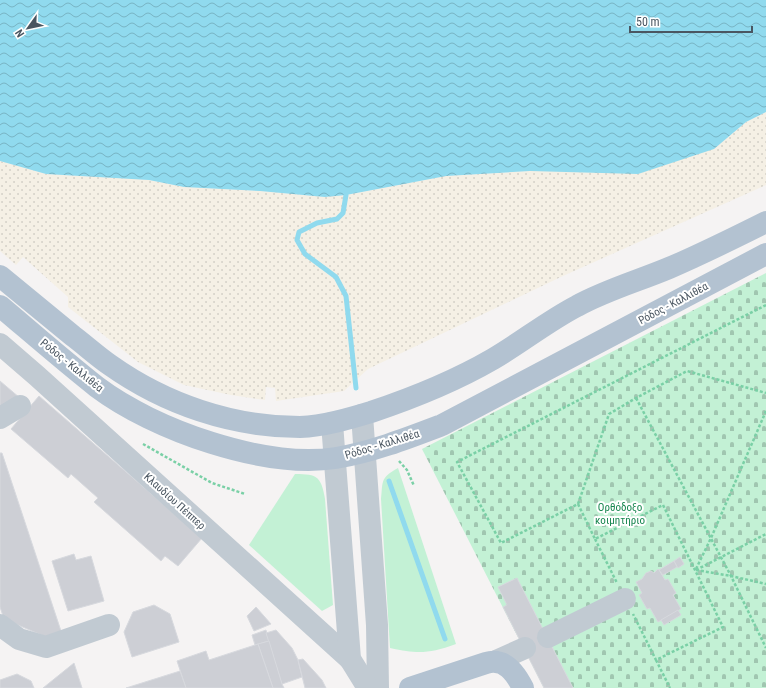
<svg xmlns="http://www.w3.org/2000/svg" width="766" height="688" font-family="'Roboto Condensed',sans-serif">
	<defs>
		<pattern id="sand-dots" width="8" height="8" patternUnits="userSpaceOnUse"><rect width="8" height="8" fill="#f5f0e5"/><path d="M2 2h.1M6 6h.1" fill="none" stroke="#d4d0c7" stroke-width="1.8" stroke-linecap="round"/></pattern>
		<pattern id="cemetery-stones" width="16" height="16" patternUnits="userSpaceOnUse"><rect width="16" height="16" fill="#c3f1d5"/><path d="M2 7V4a2 2 0 0 1 4 0v3zM10 15v-3a2 2 0 0 1 4 0v3z" fill="#a0c6b0"/></pattern>
		<pattern id="water-waves" width="16" height="10" patternUnits="userSpaceOnUse"><rect width="16" height="10" fill="#90daee"/><path d="M0 5q4-4 8 0t8 0" fill="none" stroke="#78b4c4"/></pattern>
	</defs>
	<rect width="100%" height="100%" fill="#f5f3f3"/>
	<g fill="#c3f1d5">
		<path d="M 398,468 L 456,644 C 428,654 418,654 390,648 L 381,499 C 383,481 380,478 398,468 Z"/>
		<path d="M 295,474 C 318,474 321,477 325,499 L 333,605 L 322,611 L 249,545 Z"/>
	</g>
	<path fill="url(#sand-dots)" d="M 766,112 L 766,185 L 563,276 L 368,369 L 344,391 L 276,401 L 275,388 L 266,387 L 265,400 L 231,395 L 184,385 L 138,362 L 68,307 L 68,297 L 23,257 L 16,265 L 0,251 L 0,161 L 46,174 L 149,180 L 184,187 L 260,191 L 325,197 L 346,195 L 446,176 L 530,171 L 714,149 L 746,122 Z"/>
	<path fill="url(#cemetery-stones)" d="M 766,273 L 766,688 L 544,688 L 422,449 Z"/>
	<path fill="url(#water-waves)" d="M 0,0 L 766,0 L 766,112 L 746,122 L 714,149 L 638,174 L 530,171 L 446,176 L 346,195 L 325,197 L 260,191 L 184,187 L 149,180 L 46,174 L 0,161 Z"/>
	<g fill="none" stroke-linecap="round" stroke-linejoin="round">
		<g stroke="#90daee" stroke-width="5">
			<path d="M 346,195 L 343,213 L 337,219 L 317,223 L 299,232 L 297,240 L 305,254 L 336,277 L 346,296 L 356,388"/>
			<path d="M 389,481 L 445,639"/>
		</g>
	</g>
	<g fill="#cdcfd5" stroke="#d7d9de">
		<path d="M 0,381 L 20,398 L 0,413 Z"/>
		<path d="M 39,396 L 202,538 L 178,566 L 165,556 L 161,561 L 94,502 L 98,498 L 71,474 L 68,478 L 11,429 Z"/>
		<path d="M 0,453 L 2,453 L 62,634 L 46,637 L 4,619 L 0,607 Z"/>
		<path d="M 74,554 L 76,560 L 91,556 L 104,601 L 68,611 L 52,561 Z"/>
		<path d="M 680,557 L 684,564 L 678,568 L 674,561 Z"/>
		<path d="M 674,561 L 677,567 L 663,575 L 659,570 Z"/>
		<path d="M 658,569 L 659,570 L 665,580 L 668,579 L 676,593 L 673,595 L 681,609 L 658,622 L 650,608 L 647,609 L 639,595 L 642,593 L 636,582 L 642,579 L 646,573 L 651,571 L 654,573 Z"/>
		<path d="M 517,578 L 573,688 L 544,688 L 503,607 L 507,605 L 498,587 Z"/>
		<path d="M 154,605 L 170,614 L 179,642 L 132,657 L 124,632 L 133,612 Z"/>
		<path d="M 256,607 L 271,624 L 254,631 L 247,616 Z"/>
		<path d="M 678,610 L 681,615 L 664,625 L 661,620 Z"/>
		<path d="M 266,630 L 269,641 L 255,645 L 252,635 Z"/>
		<path d="M 276,630 L 292,648 L 298,660 L 302,677 L 282,684 L 266,633 Z"/>
		<path d="M 269,641 L 282,684 L 284,688 L 273,688 L 258,644 Z"/>
		<path d="M 258,644 L 273,688 L 186,688 L 177,661 L 206,651 L 209,660 Z"/>
		<path d="M 303,659 L 322,680 L 326,688 L 305,688 L 298,660 Z"/>
		<path d="M 74,663 L 82,688 L 43,688 Z"/>
		<path d="M 180,671 L 186,688 L 126,688 Z"/>
		<path d="M 17,674 L 31,681 L 34,688 L 0,688 L 0,680 Z"/>
	</g>
	<g fill="none" stroke-linecap="round" stroke-linejoin="round">
		<g stroke="#7ad0a6" stroke-width="2.5" stroke-dasharray="3 2" stroke-linecap="butt">
			<path d="M 766,305 L 457,462 L 501,543 L 578,504 L 609,414 L 636,398 L 687,371 L 766,393"/>
			<path d="M 636,398 L 731,576 L 766,648"/>
			<path d="M 143,444 L 212,483 L 245,494"/>
			<path d="M 399,461 L 407,470 L 414,486"/>
			<path d="M 578,504 L 595,539 L 663,505 L 723,627 L 656,660 L 633,614"/>
			<path d="M 595,539 L 617,583"/>
			<path d="M 696,569 L 711,538 L 766,411"/>
			<path d="M 696,570 L 766,534"/>
			<path d="M 696,570 L 731,576 L 766,584"/>
			<path d="M 656,660 L 670,688"/>
		</g>
		<g stroke="#c1cad2" stroke-width="22">
			<path d="M 0,344 L 37,376 L 350,659"/>
			<path d="M 362,415 L 377,625 L 378,688"/>
			<path d="M 0,418 L 20,406"/>
			<path d="M 332,423 L 350,659 L 368,688"/>
			<path d="M 0,625 L 19,639 L 46,647 L 109,625"/>
			<path d="M 548,637 L 625,599"/>
			<path d="M 496,661 L 525,648"/>
		</g>
		<g stroke="#b3c2d1" stroke-width="22">
			<path d="M 0,276 C 24,296 49,316 73,336 C 85,345 97,356 110,365 C 165,404 232,427 300,427 C 324,426 348,419 371,412 C 413,398 455,381 493,359 C 522,342 548,321 577,306 C 606,290 638,281 669,268 C 702,254 734,238 766,222"/>
			<path d="M 0,306 C 32,333 64,361 97,387 C 154,430 265,469 336,458 C 372,452 408,438 442,425 L 766,254"/>
			<path d="M 410,688 L 486,663 C 505,657 516,674 523,688"/>
		</g>
	</g>
	<g text-anchor="middle" stroke-width="4" stroke-linejoin="round" paint-order="stroke">
		<g font-size="11" fill="#4a5661" stroke="#fff">
			<text transform="translate(673 303) rotate(-28)" y="4">Ρόδος - Καλλιθέα</text>
			<text transform="translate(72 365) rotate(39)" y="4">Ρόδος - Καλλιθέα</text>
			<text transform="translate(382 444) rotate(-17)" y="4">Ρόδος - Καλλιθέα</text>
			<text transform="translate(175 501) rotate(42)" y="4">Κλαυδίου Πέππερ</text>
		</g>
		<g font-size="11" fill="#17864f" stroke="#fff">
			<text x="620" y="511">Ορθόδοξο<tspan x="620" dy="13">κοιμητήριο</tspan></text>
		</g>
	</g>
	<g transform="translate(28 28) rotate(237)" stroke="#ffffff" stroke-width="3" paint-order="stroke">
	<path d="M0-3L7 15L0 10L-7 15Z" fill="#4a5661"/>
	<text y="-6" font-size="11" font-weight="bold" text-anchor="middle" fill="#4a5661">N</text>
	</g>
	<path d="M630 26v6h122v-6" fill="none" stroke="#4a5661" stroke-width="2"/>
	<text x="636" y="26" font-size="12" fill="#4a5661" stroke="#ffffff" stroke-width="3" paint-order="stroke">50 m</text>
</svg>
